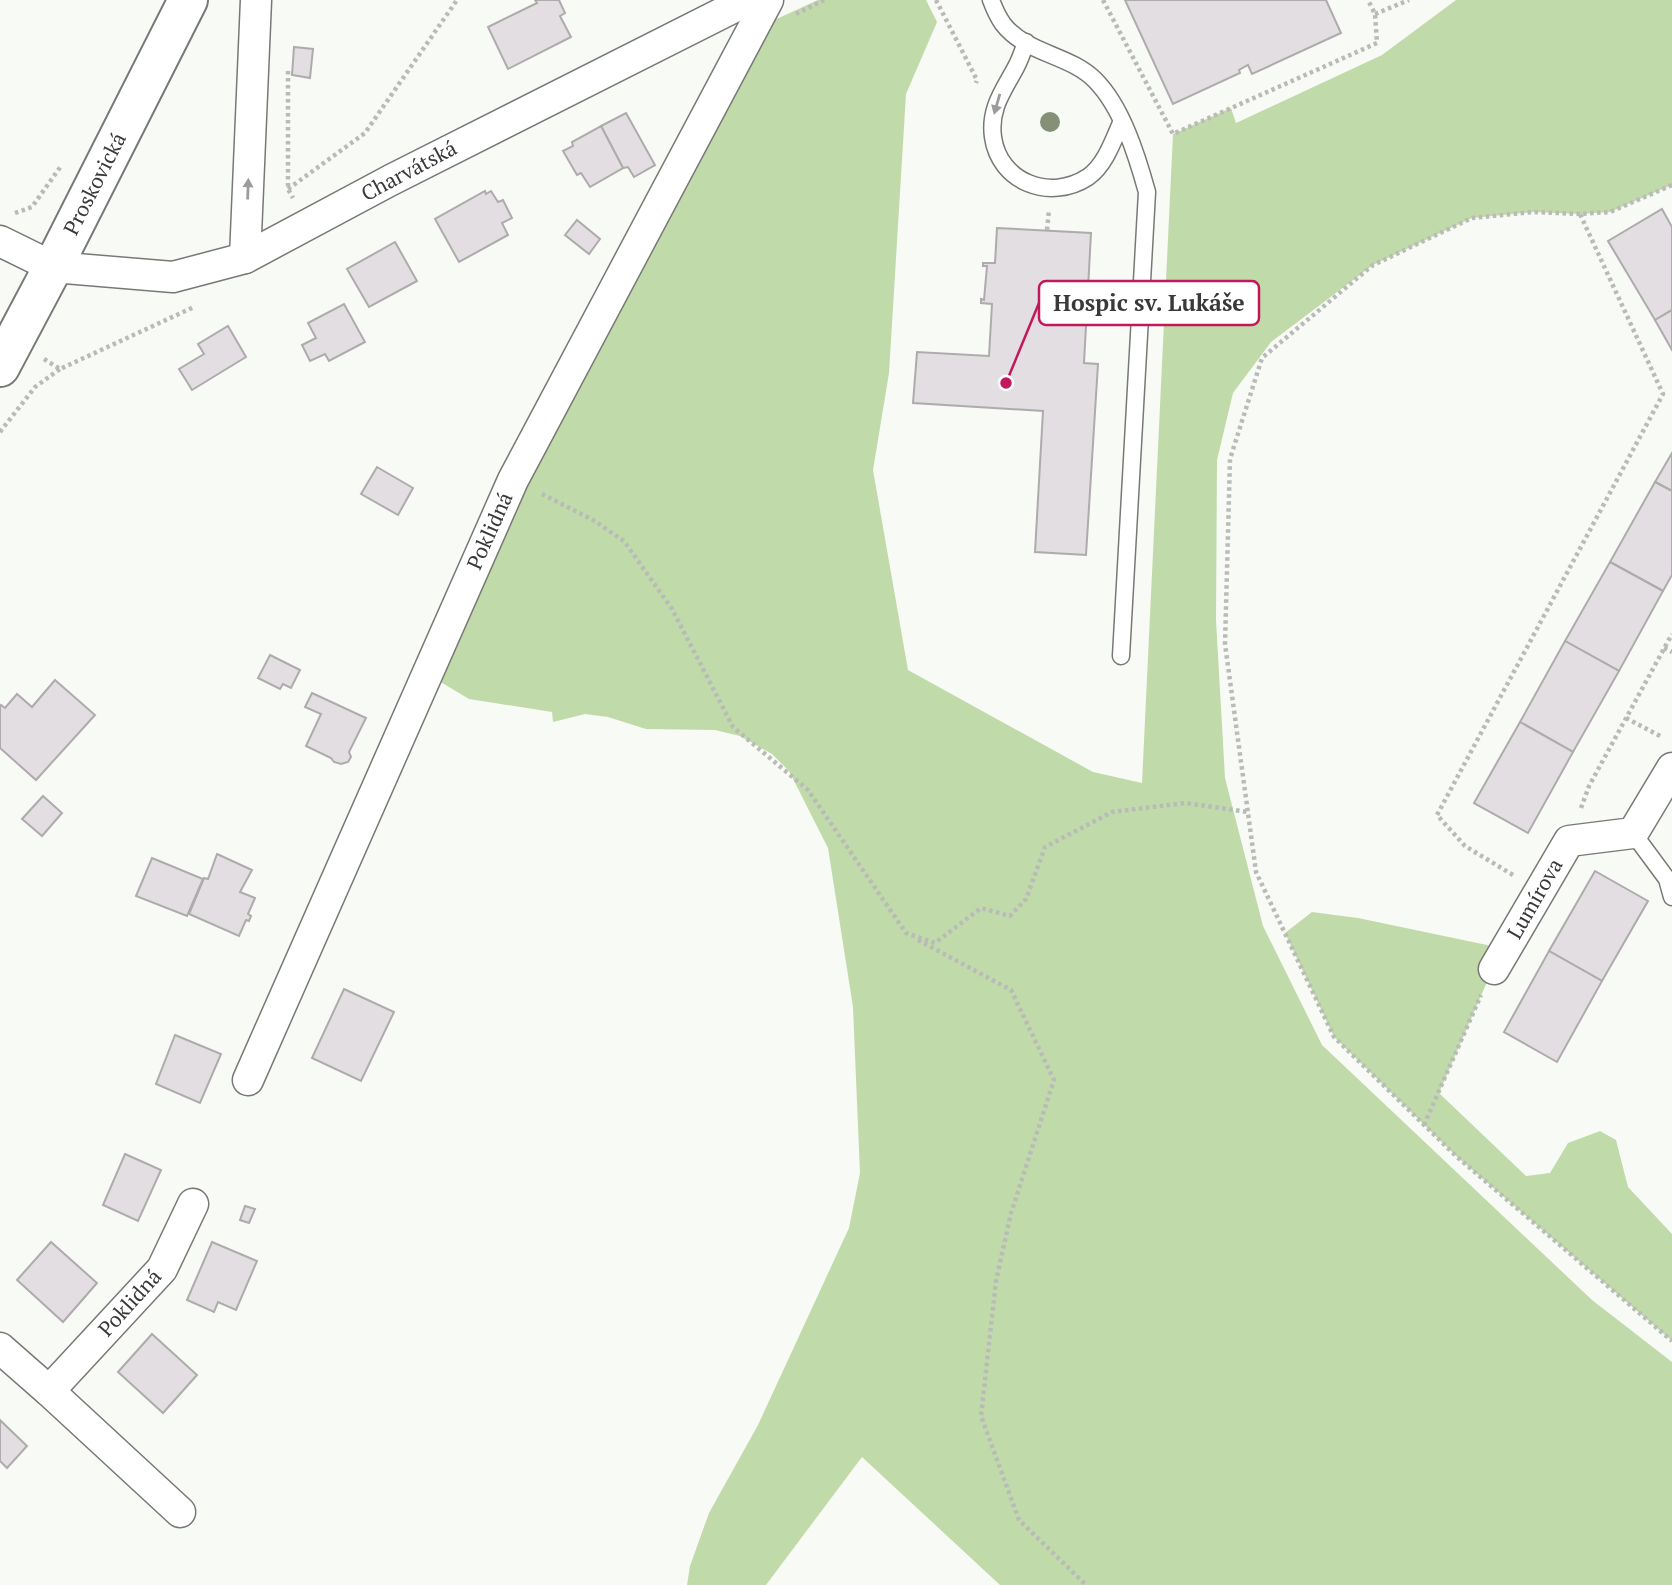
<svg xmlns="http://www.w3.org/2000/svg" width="1672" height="1585" font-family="'PT Serif',serif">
	<rect width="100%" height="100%" fill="#f8faf6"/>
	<g fill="#c1daa9">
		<path d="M 818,0 L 926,0 L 937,22 L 906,94 L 889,373 L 873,470 L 908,670 L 1093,772 L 1142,783 L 1173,134 L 1231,108 L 1236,123 L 1382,55 L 1456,0 L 1672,0 L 1672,185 L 1610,212 L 1580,214 L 1533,212 L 1472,218 L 1373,265 L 1271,342 L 1233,393 L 1217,460 L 1216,620 L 1225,778 L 1263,926 L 1322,1045 L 1592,1300 L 1672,1362 L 1672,1585 L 1000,1585 L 862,1457 L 766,1585 L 687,1585 L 690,1566 L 709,1513 L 758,1425 L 849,1228 L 860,1173 L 853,1007 L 828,848 L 789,771 L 772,754 L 740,736 L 715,730 L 646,729 L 608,717 L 585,714 L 553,722 L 552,712 L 469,699 L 429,675 L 525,446 L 770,22 Z"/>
		<path d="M 1312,912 L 1358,918 L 1506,949 L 1487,982 L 1439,1093 L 1526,1176 L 1550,1173 L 1568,1143 L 1600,1131 L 1616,1140 L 1628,1187 L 1672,1234 L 1672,1341 L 1456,1156 L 1334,1037 L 1285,933 Z"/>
	</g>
	<g fill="#e2dee1" stroke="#aeabad" stroke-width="2">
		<path d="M 535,0 L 559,0 L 565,13 L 560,16 L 571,37 L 508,69 L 488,27 L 537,3 Z"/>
		<path d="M 1125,0 L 1326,0 L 1341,33 L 1252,74 L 1248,65 L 1239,70 L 1240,73 L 1173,104 Z"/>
		<path d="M 294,47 L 313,49 L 310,78 L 292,75 Z"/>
		<path d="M 626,113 L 655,165 L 634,177 L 628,167 L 623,168 L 601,126 Z"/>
		<path d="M 601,126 L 623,168 L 590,187 L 581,173 L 577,175 L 563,151 L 573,146 L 572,142 Z"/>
		<path d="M 485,191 L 486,194 L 491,191 L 498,202 L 503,200 L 512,218 L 502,223 L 508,235 L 459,262 L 435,219 Z"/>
		<path d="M 1662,209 L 1672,227 L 1672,310 L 1655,320 L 1608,241 Z"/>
		<path d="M 577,220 L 600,239 L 589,254 L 565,235 Z"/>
		<path d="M 997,228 L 1091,233 L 1084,363 L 1098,364 L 1086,555 L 1035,552 L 1043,411 L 913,403 L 917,352 L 989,356 L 992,304 L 981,303 L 981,299 L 984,300 L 987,266 L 983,266 L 983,263 L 995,263 Z"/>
		<path d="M 395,242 L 417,281 L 369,307 L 347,269 Z"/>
		<path d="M 344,304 L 365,342 L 329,361 L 325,354 L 310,361 L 302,345 L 316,338 L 308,323 Z"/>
		<path d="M 1672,310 L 1672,350 L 1655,320 Z"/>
		<path d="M 228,326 L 246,357 L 192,390 L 179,369 L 204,354 L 198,344 Z"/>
		<path d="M 1672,453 L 1672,491 L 1655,482 Z"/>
		<path d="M 377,467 L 413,488 L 398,515 L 361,494 Z"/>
		<path d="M 1655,482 L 1672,491 L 1672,575 L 1663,591 L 1610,562 Z"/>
		<path d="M 1610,562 L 1663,591 L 1619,671 L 1565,641 Z"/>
		<path d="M 1565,641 L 1619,671 L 1573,752 L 1520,722 Z"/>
		<path d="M 270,655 L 300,670 L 291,688 L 283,684 L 280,689 L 258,678 Z"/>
		<path d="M 55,680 L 95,715 L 36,780 L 0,748 L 0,707 L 1,705 L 5,708 L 17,694 L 32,707 Z"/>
		<path d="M 312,693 L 366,718 L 349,752 L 351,757 L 348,762 L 341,764 L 334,762 L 331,758 L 306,746 L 321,714 L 305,707 Z"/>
		<path d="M 1520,722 L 1573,752 L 1528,833 L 1474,803 Z"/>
		<path d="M 43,796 L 62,813 L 42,836 L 22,819 Z"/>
		<path d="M 217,854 L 252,870 L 240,892 L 255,898 L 248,914 L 251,916 L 249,921 L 246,920 L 239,936 L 189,914 L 204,878 L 208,879 Z"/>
		<path d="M 152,858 L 203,879 L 187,916 L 136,896 Z"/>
		<path d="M 1595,871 L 1648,901 L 1602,981 L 1549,951 Z"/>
		<path d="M 1549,951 L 1602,981 L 1557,1062 L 1504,1032 Z"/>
		<path d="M 344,989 L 394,1012 L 361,1081 L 312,1058 Z"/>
		<path d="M 175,1035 L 221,1054 L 200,1103 L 156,1084 Z"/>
		<path d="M 125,1154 L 161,1170 L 138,1221 L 103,1205 Z"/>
		<path d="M 245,1206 L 255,1209 L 249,1223 L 240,1220 Z"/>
		<path d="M 51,1242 L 97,1283 L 63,1322 L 17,1280 Z"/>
		<path d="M 212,1242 L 257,1261 L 236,1310 L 218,1302 L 214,1312 L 187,1300 Z"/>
		<path d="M 152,1334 L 197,1375 L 163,1413 L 118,1372 Z"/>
		<path d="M 0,1420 L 27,1446 L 7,1468 L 0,1461 Z"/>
	</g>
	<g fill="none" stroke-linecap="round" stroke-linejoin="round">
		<defs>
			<g id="service">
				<path d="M 991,0 C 994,8 998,17 1003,24 C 1026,54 1069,54 1095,80 C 1122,107 1137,156 1147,192 L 1121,656"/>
				<path d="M 1026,42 C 1023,51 1020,60 1016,67 C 1004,90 989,108 993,137 C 999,182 1050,202 1088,177 C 1105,165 1113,141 1121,123"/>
				<path d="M 1633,833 L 1667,879 L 1672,897"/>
			</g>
			<g id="minor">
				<path d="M 0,241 L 53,267 L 173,277 L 245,258 L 391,180 L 748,0"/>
				<path d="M 245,258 L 256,0"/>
				<path d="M 1494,969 L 1569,841 L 1633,833 L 1672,768"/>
				<path d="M 248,1080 L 513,480 L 768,0"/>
				<path d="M 0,1348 L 49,1391 L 180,1512"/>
				<path d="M 49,1391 L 162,1269 L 193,1204"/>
			</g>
			<path id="tertiary" d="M 0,367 L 53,267 L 188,0"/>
		</defs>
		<use href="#service" stroke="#787976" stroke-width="19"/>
		<use href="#minor" stroke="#787976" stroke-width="33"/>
		<use href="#tertiary" stroke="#787976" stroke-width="42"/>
		<g stroke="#b9bbb8" stroke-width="4.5" stroke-dasharray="3.5 3.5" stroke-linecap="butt">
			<path d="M 936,0 L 977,80 L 976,83"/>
			<path d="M 1103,0 L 1173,134 L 1377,43 L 1375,14 L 1368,0"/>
			<path d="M 796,14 L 824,0"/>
			<path d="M 1375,14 L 1409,0"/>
			<path d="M 288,71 L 288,189 L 293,198"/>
			<path d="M 288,189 L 365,133 L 457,0"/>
			<path d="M 15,213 L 32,207 L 61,166"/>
			<path d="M 1580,214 L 1533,212 L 1472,218 L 1373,265 L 1262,358 L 1230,459 L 1225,644 L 1256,872 L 1334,1037 L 1456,1156 L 1672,1341"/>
			<path d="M 1047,230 L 1049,210"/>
			<path d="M 44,359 L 60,369 L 194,307"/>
			<path d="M 0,432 L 35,387 L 60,369"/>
			<path d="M 542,494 L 593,520 L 624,541 L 672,609 L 733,727 L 808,790 L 906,933 L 935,943 L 981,908 L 1010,916 L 1026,899 L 1045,847 L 1112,812 L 1185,803 L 1248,812"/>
			<path d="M 1664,648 L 1672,652"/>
			<path d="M 1626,718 L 1662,737"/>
			<path d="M 1581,808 L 1589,786 L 1672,634"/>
			<path d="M 1513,875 L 1465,846 L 1437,815 L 1663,394 L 1580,214 L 1610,212 L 1672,185"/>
			<path d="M 918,940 L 1011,990 L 1054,1080 L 1011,1213 L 996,1281 L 981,1416 L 1019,1520 L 1086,1585"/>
			<path d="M 1424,1125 L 1481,995"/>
		</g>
		<use href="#service" stroke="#fff" stroke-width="16"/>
		<use href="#minor" stroke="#fff" stroke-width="30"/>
		<use href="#tertiary" stroke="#fff" stroke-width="38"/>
	</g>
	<circle fill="#859076" cx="1050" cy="122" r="10"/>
	<defs><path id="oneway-solid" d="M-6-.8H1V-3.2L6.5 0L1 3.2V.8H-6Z" transform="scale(1.75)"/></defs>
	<g fill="#9c9c9c">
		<use href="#oneway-solid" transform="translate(997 104) rotate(106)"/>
		<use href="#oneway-solid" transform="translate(248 189) rotate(-88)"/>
	</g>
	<g text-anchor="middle" stroke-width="6" stroke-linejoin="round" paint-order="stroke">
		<g font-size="21" fill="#383938" stroke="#fff">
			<text transform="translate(409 171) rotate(-28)" y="7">Charvátská</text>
			<text transform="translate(95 184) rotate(-63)" y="7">Proskovická</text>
			<text transform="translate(490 531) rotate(-66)" y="7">Poklidná</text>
			<text transform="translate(1535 899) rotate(-60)" y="7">Lumírova</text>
			<text transform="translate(130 1303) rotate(-48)" y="7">Poklidná</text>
		</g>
	</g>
	<path fill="none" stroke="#c2185b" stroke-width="2.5" d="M1006 383L1039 303"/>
	<circle fill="#c2185b" stroke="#fff" stroke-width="2.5" cx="1006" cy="383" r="7"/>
	<rect fill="#fff" stroke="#c2185b" stroke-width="2.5" x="1039" y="281" width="220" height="44" rx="7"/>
	<g font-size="23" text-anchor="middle" font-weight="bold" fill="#383938">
		<text x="1149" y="311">Hospic sv. Lukáše</text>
	</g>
</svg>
